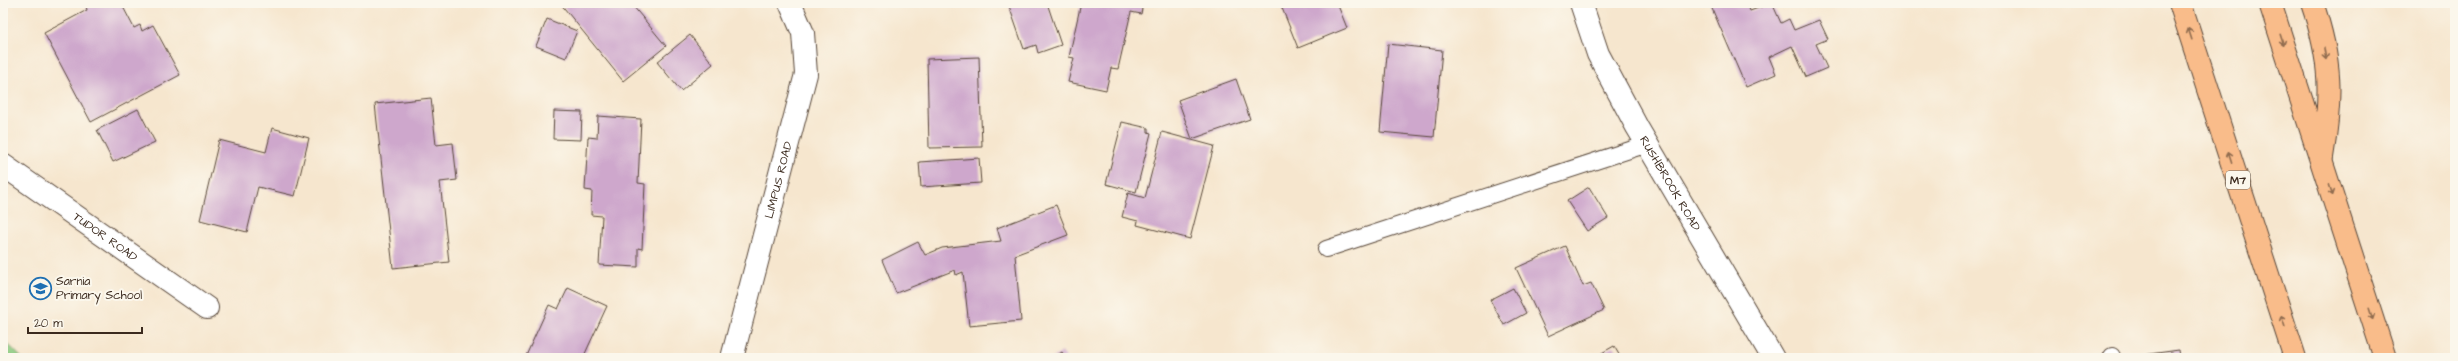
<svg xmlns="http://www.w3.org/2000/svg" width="2458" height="361" font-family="'Architects Daughter',sans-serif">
	<rect width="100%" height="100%" fill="#fbf7ec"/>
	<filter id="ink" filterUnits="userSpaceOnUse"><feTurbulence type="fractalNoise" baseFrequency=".025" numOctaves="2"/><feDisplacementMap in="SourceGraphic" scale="8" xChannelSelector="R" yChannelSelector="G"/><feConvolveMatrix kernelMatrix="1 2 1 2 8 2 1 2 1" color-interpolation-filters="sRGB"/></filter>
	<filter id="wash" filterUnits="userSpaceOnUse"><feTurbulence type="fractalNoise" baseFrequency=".012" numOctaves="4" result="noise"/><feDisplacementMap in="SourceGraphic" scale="16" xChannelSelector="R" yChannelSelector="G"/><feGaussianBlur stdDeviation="0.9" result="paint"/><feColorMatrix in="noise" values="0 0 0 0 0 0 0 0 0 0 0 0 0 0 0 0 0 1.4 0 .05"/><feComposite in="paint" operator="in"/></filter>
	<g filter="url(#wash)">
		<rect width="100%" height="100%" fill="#f6e6ce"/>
		<path fill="#8ccb81" stroke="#647a50" d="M 3,339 L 22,358 L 3,358 Z"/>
		<g id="blocks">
			<g fill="#cea7cc">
				<path d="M 85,3 L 121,3 L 134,28 L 140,25 L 142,31 L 153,25 L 180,75 L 91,122 L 44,33 L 87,10 Z"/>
				<path d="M 560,3 L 637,3 L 633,6 L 666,46 L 623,81 Z"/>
				<path d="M 1019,3 L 1047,3 L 1061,45 L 1038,53 L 1036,45 L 1024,49 L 1009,6 Z"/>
				<path d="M 1081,3 L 1143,3 L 1141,14 L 1131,12 L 1118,69 L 1111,68 L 1106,90 L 1068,82 L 1074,58 L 1069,57 Z"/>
				<path d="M 1280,3 L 1337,3 L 1347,28 L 1298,48 Z"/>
				<path d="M 1713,3 L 1747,3 L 1750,11 L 1772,3 L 1781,23 L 1789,19 L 1794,30 L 1819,20 L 1828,39 L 1816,44 L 1827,68 L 1806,77 L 1792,46 L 1769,57 L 1776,74 L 1746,87 L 1710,4 Z"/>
				<path d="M 547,19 L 577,31 L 566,58 L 536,46 Z"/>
				<path d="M 690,35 L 713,64 L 681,91 L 657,62 Z"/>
				<path d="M 1388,44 L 1442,50 L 1434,137 L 1380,132 Z"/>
				<path d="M 979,57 L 982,147 L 929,148 L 927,59 Z"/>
				<path d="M 1236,79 L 1250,119 L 1192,139 L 1178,100 Z"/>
				<path d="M 431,98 L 436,145 L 453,143 L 457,180 L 440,182 L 449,262 L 393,268 L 375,104 Z"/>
				<path d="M 138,109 L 155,142 L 113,162 L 97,130 Z"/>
				<path d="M 554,111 L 582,112 L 581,140 L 553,139 Z"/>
				<path d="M 598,116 L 641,119 L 638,183 L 645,184 L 642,249 L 638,248 L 638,267 L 599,265 L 602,216 L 591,215 L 592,191 L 585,190 L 588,137 L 597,138 Z"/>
				<path d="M 1122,122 L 1148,128 L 1148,132 L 1151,133 L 1136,192 L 1106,184 Z"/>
				<path d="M 272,128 L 309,138 L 295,196 L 258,187 L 247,232 L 200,220 L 219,140 L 266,152 Z"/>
				<path d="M 1162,132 L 1214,146 L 1190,239 L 1137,225 L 1138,221 L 1122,217 L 1128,193 L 1145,198 Z"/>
				<path d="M 979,158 L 981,183 L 921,187 L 919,162 Z"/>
				<path d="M 1589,187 L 1608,218 L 1587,231 L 1567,201 Z"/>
				<path d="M 1056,205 L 1068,235 L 1015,255 L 1021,321 L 969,326 L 963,272 L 956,275 L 955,270 L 896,293 L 882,260 L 918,242 L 925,255 L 942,248 L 1001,241 L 997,228 Z"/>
				<path d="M 1565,246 L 1583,286 L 1591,283 L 1604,310 L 1548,336 L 1516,268 Z"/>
				<path d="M 568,288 L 607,306 L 583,358 L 525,358 L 549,305 L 558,309 Z"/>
				<path d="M 1513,288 L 1526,313 L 1504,325 L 1490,300 Z"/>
				<path d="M 1614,346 L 1621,358 L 1593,358 Z"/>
				<path d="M 2179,350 L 2180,358 L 2143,358 L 2142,355 Z"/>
				<path d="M 1062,352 L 1066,358 L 1053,358 Z"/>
			</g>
		</g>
	</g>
	<g filter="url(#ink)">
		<use href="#blocks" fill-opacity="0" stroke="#574638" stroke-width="1"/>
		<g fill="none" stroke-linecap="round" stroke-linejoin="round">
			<defs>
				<g id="service">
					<path d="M 1326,249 L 1648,144"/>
					<path d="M 2111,358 L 2112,356"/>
				</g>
				<g id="minor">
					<path id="s1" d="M 1581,3 L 1598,54 L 1637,127 L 1773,358"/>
					<path id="s2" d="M 3,165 L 207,308"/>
					<path id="s3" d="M 732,358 L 806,74 L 803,33 L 790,3"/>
				</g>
				<g id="motorway">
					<path d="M 2180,3 L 2295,358"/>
					<path d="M 2270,3 L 2385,358"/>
					<path d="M 2312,3 C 2332,61 2332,97 2322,157"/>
				</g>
			</defs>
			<use href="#service" stroke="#574638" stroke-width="18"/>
			<use href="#minor" stroke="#574638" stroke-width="24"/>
			<use href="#motorway" stroke="#574638" stroke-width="24"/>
			<use href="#service" stroke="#fff" stroke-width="16"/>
			<use href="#minor" stroke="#fff" stroke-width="22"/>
			<use href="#motorway" stroke="#f9bc8a" stroke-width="22"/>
		</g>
		<defs><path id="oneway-shaft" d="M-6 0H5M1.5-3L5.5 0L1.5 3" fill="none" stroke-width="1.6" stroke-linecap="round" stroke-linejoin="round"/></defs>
		<g stroke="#906c4f">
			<use href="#oneway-shaft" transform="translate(2190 34) rotate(-108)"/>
			<use href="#oneway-shaft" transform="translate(2282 40) rotate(72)"/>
			<use href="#oneway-shaft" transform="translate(2325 54) rotate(80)"/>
			<use href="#oneway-shaft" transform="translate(2230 157) rotate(-108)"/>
			<use href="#oneway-shaft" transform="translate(2331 190) rotate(72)"/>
			<use href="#oneway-shaft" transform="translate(2371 314) rotate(72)"/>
			<use href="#oneway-shaft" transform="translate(2283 321) rotate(-108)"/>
		</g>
	</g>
	<defs>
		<symbol id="school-ring" viewBox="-11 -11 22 22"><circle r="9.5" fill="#fbf7ec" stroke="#1f6fb2" stroke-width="1.5"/><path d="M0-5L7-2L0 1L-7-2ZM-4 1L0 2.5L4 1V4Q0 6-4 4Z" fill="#1f6fb2"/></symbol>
	</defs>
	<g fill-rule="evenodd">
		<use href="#school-ring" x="28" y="276" width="25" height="25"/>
	</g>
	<g text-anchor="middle" stroke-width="4" stroke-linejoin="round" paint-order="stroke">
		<rect fill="#fbf7ec" stroke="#75685c" stroke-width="1" x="2226" y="171" width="24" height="18" rx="3"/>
		<g font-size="11" font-weight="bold" fill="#3b2a1e">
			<text x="2238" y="184">M7</text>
		</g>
		<g font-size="12" fill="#3b2a1e" stroke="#fbf7ec">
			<text dy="4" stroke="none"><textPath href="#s3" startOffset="184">LIMPUS ROAD</textPath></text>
			<text dy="4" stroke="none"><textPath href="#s1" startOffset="202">RUSHBROOK ROAD</textPath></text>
			<text dy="4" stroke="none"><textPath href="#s2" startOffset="125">TUDOR ROAD</textPath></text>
		</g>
		<g font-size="12" fill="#3b2a1e" stroke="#fbf7ec" text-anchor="start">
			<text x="56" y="285">Sarnia<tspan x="56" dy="14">Primary School</tspan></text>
		</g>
	</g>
	<rect width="2458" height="361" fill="none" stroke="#fbf7ec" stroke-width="16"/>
	<path d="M28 327v6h114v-6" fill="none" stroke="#3b2a1e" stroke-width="2"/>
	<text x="34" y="327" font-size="12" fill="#3b2a1e" stroke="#fbf7ec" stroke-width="3" paint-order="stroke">20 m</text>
</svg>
